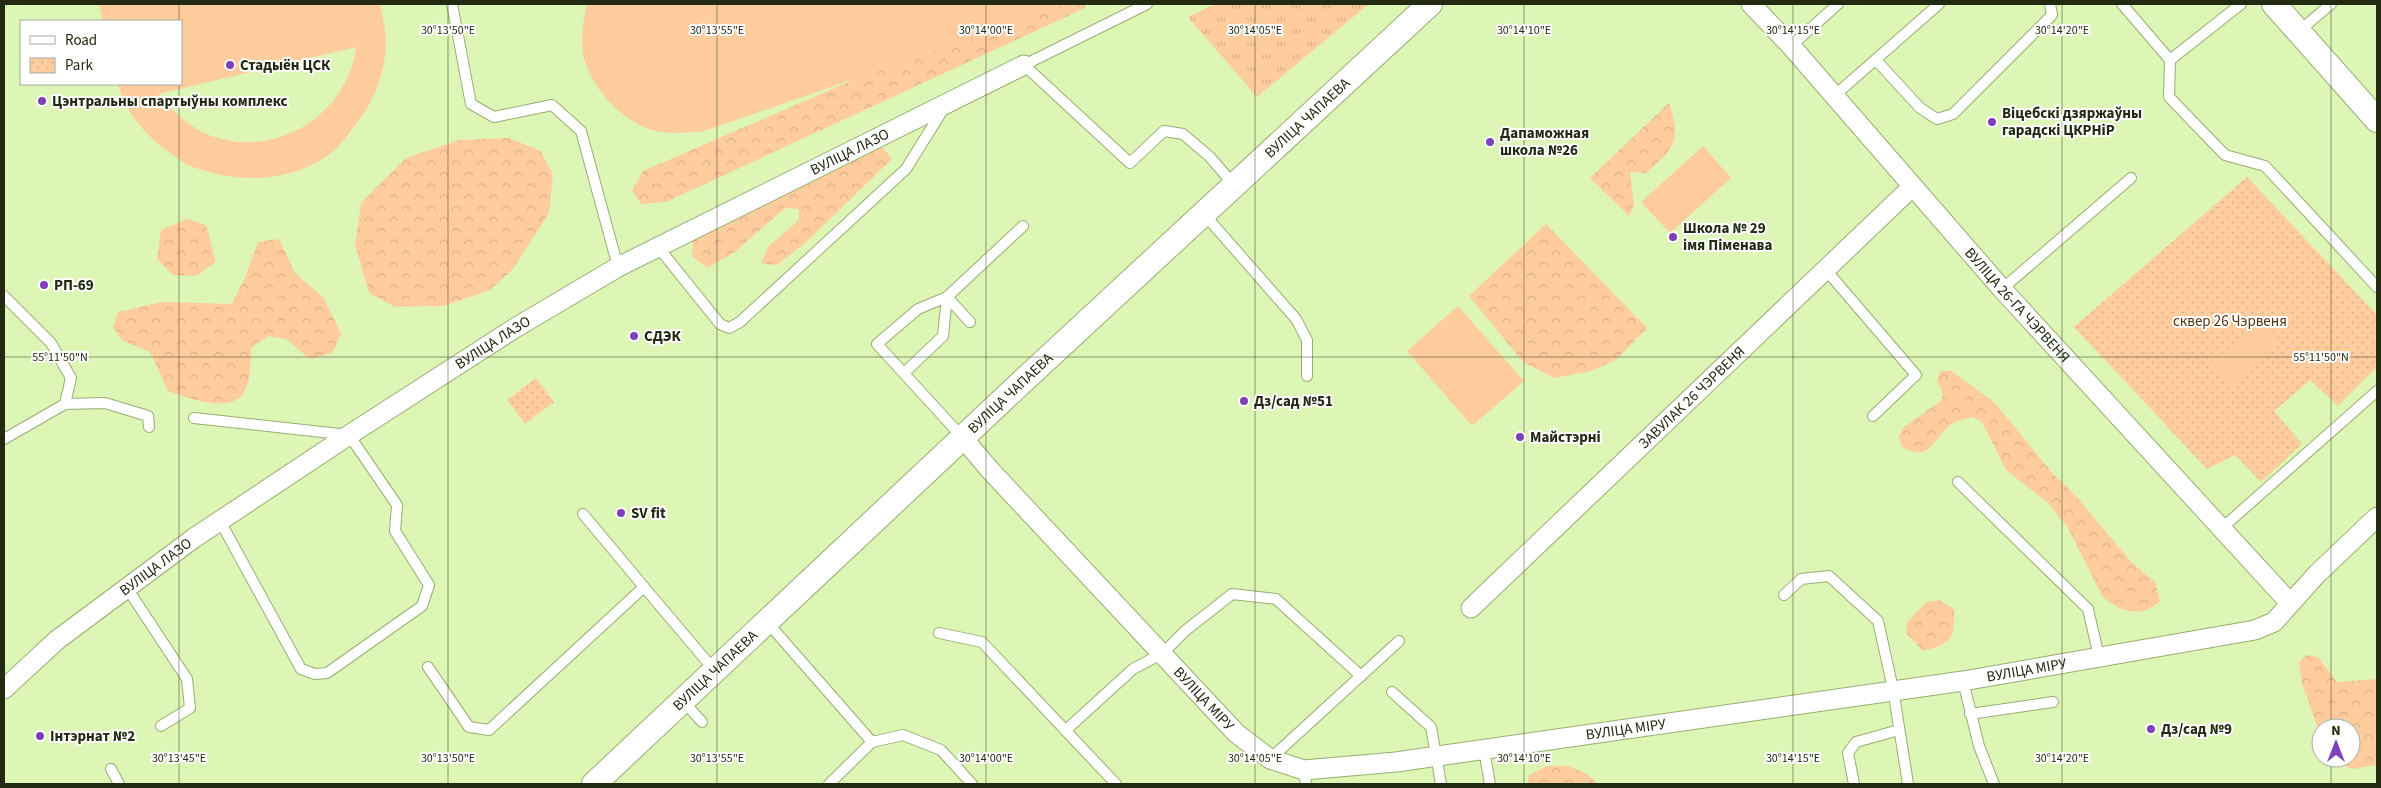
<svg xmlns="http://www.w3.org/2000/svg" width="2381" height="788" font-family="'Source Sans 3',sans-serif">
	<defs>
		<pattern id="grass-tufts" width="24" height="20" patternUnits="userSpaceOnUse" patternTransform="scale(1.25)"><rect width="24" height="20" fill="#ffcc9d"/><path d="M3 7l-1-3M5 7V3M7 7l1-3M15 17l-1-3M17 17v-4M19 17l1-3" fill="none" stroke="#daaf86"/></pattern>
		<pattern id="forest-crowns" width="20" height="18" patternUnits="userSpaceOnUse" patternTransform="scale(1.25)"><rect width="20" height="18" fill="#ffcc9d"/><path d="M2 6a3 3 0 1 1 6 0M12 15a3 3 0 1 1 6 0" fill="none" stroke="#daaf86"/></pattern>
		<pattern id="park-dots" width="8" height="8" patternUnits="userSpaceOnUse" patternTransform="scale(1.25)"><rect width="8" height="8" fill="#ffcc9d"/><path d="M2 2h.1M6 6h.1" fill="none" stroke="#daaf86" stroke-width="1.8" stroke-linecap="round"/></pattern>
	</defs>
	<rect width="100%" height="100%" fill="#ddf5b5"/>
	<path fill="url(#grass-tufts)" d="M 1216,4 L 1369,4 L 1257,97 L 1188,17 Z"/>
	<g fill="url(#forest-crowns)">
		<path d="M 1028,4 L 1085,4 L 1085,8 L 666,202 L 641,204 L 632,191 L 643,171 Z"/>
		<path d="M 1669,103 C 1681,140 1676,148 1646,173 L 1630,172 L 1634,205 L 1629,216 L 1590,178 Z"/>
		<path d="M 509,138 L 541,151 L 553,175 L 549,213 L 512,270 L 490,290 L 443,306 L 395,307 L 369,293 L 355,245 L 361,203 L 406,158 L 459,140 Z"/>
		<path d="M 873,146 L 883,148 L 892,159 L 804,244 L 777,265 L 761,263 L 768,247 L 799,220 L 799,209 L 785,208 L 735,252 L 707,268 L 692,256 L 693,237 Z"/>
		<path d="M 187,219 L 206,225 L 216,262 L 196,276 L 173,275 L 157,259 L 161,230 Z"/>
		<path d="M 1546,224 L 1647,328 L 1617,359 L 1591,371 L 1554,378 L 1523,362 L 1469,296 Z"/>
		<path d="M 279,239 L 295,273 L 324,298 L 341,334 L 332,353 L 310,359 L 286,339 L 268,336 L 251,348 C 250,362 252,382 243,394 C 228,414 186,397 168,391 L 150,352 L 123,341 L 113,328 L 118,312 L 162,302 L 232,304 L 246,275 L 258,242 Z"/>
		<path d="M 1941,371 L 1951,371 L 1994,402 L 2053,474 L 2076,496 L 2131,562 L 2155,582 L 2160,601 C 2143,619 2119,612 2102,596 L 2068,528 L 2048,503 L 2006,470 L 1982,422 L 1972,417 C 1966,419 1956,421 1950,425 C 1932,440 1930,464 1901,446 L 1899,436 L 1904,427 L 1942,400 L 1942,390 L 1937,381 Z"/>
		<path d="M 1939,600 L 1954,609 C 1955,639 1952,643 1923,651 L 1907,634 L 1906,624 L 1926,602 Z"/>
		<path d="M 2307,655 L 2318,657 L 2337,682 L 2377,679 L 2377,765 L 2352,769 L 2332,760 L 2331,758 L 2351,758 L 2351,728 L 2321,728 L 2321,737 L 2302,683 L 2299,662 Z"/>
		<path d="M 1547,766 L 1568,766 L 1587,774 L 1598,784 L 1527,784 L 1529,775 Z"/>
	</g>
	<g fill="url(#park-dots)">
		<path d="M 2247,177 L 2377,315 L 2377,367 L 2338,406 L 2310,380 L 2274,411 L 2302,444 L 2261,482 L 2235,455 L 2207,469 L 2074,327 Z"/>
		<path d="M 536,378 L 554,402 L 525,424 L 507,400 Z"/>
	</g>
	<g fill="#ffcc9d" fill-rule="evenodd">
		<path d="M 99,4 L 380,4 C 383,18 386,31 386,45 C 385,72 375,98 360,119 C 350,132 341,146 327,156 C 287,184 232,183 188,165 C 181,161 173,155 166,150 C 145,135 124,110 118,84 L 181,84 L 181,21 L 103,21 ZM 356,47 C 348,113 279,158 215,137 C 191,130 174,112 158,94 Z"/>
		<path d="M 587,4 L 1065,4 L 1039,15 L 701,132 C 684,133 668,134 652,130 C 621,121 588,85 583,53 C 581,37 583,19 587,4 Z"/>
		<path d="M 1703,146 L 1731,178 L 1670,233 L 1641,202 Z"/>
		<path d="M 1458,306 L 1524,381 L 1472,426 L 1407,351 Z"/>
		<path d="M 2261,320 L 2281,342 L 2230,386 L 2210,364 Z"/>
	</g>
	<g fill="none" stroke-linecap="round" stroke-linejoin="round">
		<defs>
			<g id="service">
				<path d="M 452,4 L 471,104 L 494,117 L 552,105 L 581,131 L 618,267"/>
				<path d="M 1147,4 L 1024,65 L 1130,163 L 1164,131 L 1183,134 L 1210,157 L 1233,184"/>
				<path d="M 2122,4 L 2170,60 L 2169,97 L 2225,155 L 2265,166 L 2377,287"/>
				<path d="M 2299,31 L 2331,4"/>
				<path d="M 1791,46 L 1838,4"/>
				<path d="M 1876,60 L 1920,108 L 1937,119 L 1953,114 L 2052,15 L 2050,4"/>
				<path d="M 2170,60 L 2241,4"/>
				<path d="M 1834,96 L 1939,4"/>
				<path d="M 1204,214 L 1296,319 L 1307,340 L 1307,376"/>
				<path d="M 658,247 L 720,324 L 729,328 L 740,322 L 906,169 L 944,108"/>
				<path d="M 1826,270 L 1916,375 L 1873,416"/>
				<path d="M 2002,289 L 2131,178"/>
				<path d="M 4,296 L 51,343 L 71,378 L 65,404 L 4,439"/>
				<path d="M 947,297 L 970,322"/>
				<path d="M 904,373 L 943,336 L 947,297"/>
				<path d="M 65,404 L 105,403 L 148,416 L 149,427"/>
				<path d="M 194,418 L 349,435 L 397,505 L 395,531 L 429,585 L 422,606 L 327,673 L 315,674 L 301,669 L 220,521"/>
				<path d="M 963,438 L 877,344 L 918,309 L 947,297 L 1023,226"/>
				<path d="M 1958,482 L 2088,609 L 2099,657"/>
				<path d="M 583,514 L 644,587"/>
				<path d="M 2222,528 L 2377,391"/>
				<path d="M 127,588 L 187,679 L 190,708 L 161,726"/>
				<path d="M 1784,595 L 1801,579 L 1829,576 L 1878,621 L 1893,689 L 1908,784"/>
				<path d="M 767,622 L 872,742 L 829,784"/>
				<path d="M 939,633 L 982,642 L 1116,784"/>
				<path d="M 428,667 L 469,727 L 489,730 L 644,587 L 715,671"/>
				<path d="M 1963,681 L 1979,746 L 1994,784"/>
				<path d="M 1392,692 L 1431,727 L 1441,784"/>
				<path d="M 683,701 L 702,722"/>
				<path d="M 1970,714 L 2053,702"/>
				<path d="M 1066,730 L 1133,669 L 1163,653 L 1185,631 L 1232,594 L 1276,599 L 1361,676"/>
				<path d="M 872,742 L 903,735 L 941,750 L 972,784"/>
				<path d="M 1484,750 L 1490,784"/>
				<path d="M 1270,759 L 1399,641"/>
				<path d="M 111,769 L 119,784"/>
				<path d="M 1304,770 L 1306,784"/>
				<path d="M 1854,784 L 1848,753 L 1856,742 L 1899,730"/>
			</g>
			<g id="minor">
				<path id="s1" d="M 1751,4 L 1791,46 L 2002,289 L 2289,602"/>
				<path id="s2" d="M 963,438 L 989,469 L 1236,733 L 1270,759 L 1304,770 L 1396,762 L 1963,681 L 2255,630 L 2274,622 L 2317,574 L 2377,517"/>
				<path id="s3" d="M 1471,608 L 1912,187"/>
				<path id="s4" d="M 4,689 L 57,640 L 194,538 L 349,435 L 515,328 L 618,267 L 1024,65"/>
			</g>
			<g id="tertiary">
				<path d="M 2274,4 L 2377,120"/>
				<path id="s5" d="M 594,784 L 1024,380 L 1430,4"/>
			</g>
		</defs>
		<use href="#service" stroke="#98ae72" stroke-width="12"/>
		<use href="#minor" stroke="#98ae72" stroke-width="21"/>
		<use href="#tertiary" stroke="#98ae72" stroke-width="26"/>
		<use href="#service" stroke="#fff" stroke-width="10"/>
		<use href="#minor" stroke="#fff" stroke-width="19"/>
		<use href="#tertiary" stroke="#fff" stroke-width="24"/>
	</g>
	<path fill="none" stroke="#222a11" stroke-width="1" stroke-opacity="0.45" d="M 179,4 L 179,21M 448,4 L 448,784M 717,4 L 717,784M 986,4 L 986,784M 1255,4 L 1255,784M 1524,4 L 1524,784M 1793,4 L 1793,784M 2062,4 L 2062,784M 2331,4 L 2331,728M 179,84 L 179,784M 4,357 L 2377,357M 2331,758 L 2331,784"/>
	<g fill="#7e41b7" stroke="#fff" stroke-width="2">
		<circle cx="230" cy="65" r="5"/>
		<circle cx="42" cy="101" r="5"/>
		<circle cx="1992" cy="122" r="5"/>
		<circle cx="1490" cy="142" r="5"/>
		<circle cx="1673" cy="237" r="5"/>
		<circle cx="44" cy="285" r="5"/>
		<circle cx="634" cy="336" r="5"/>
		<circle cx="1244" cy="401" r="5"/>
		<circle cx="1520" cy="437" r="5"/>
		<circle cx="621" cy="513" r="5"/>
		<circle cx="2151" cy="729" r="5"/>
		<circle cx="40" cy="736" r="5"/>
	</g>
	<g text-anchor="middle" stroke-width="4" stroke-linejoin="round" paint-order="stroke">
		<g font-size="15" font-weight="bold" fill="#222a11" stroke="#fff" text-anchor="start">
			<text x="240" y="70">Стадыён ЦСК</text>
			<text x="52" y="106">Цэнтральны спартыўны комплекс</text>
			<text x="2002" y="118">Віцебскі дзяржаўны<tspan x="2002" dy="17">гарадскі ЦКРНіР</tspan></text>
			<text x="1500" y="138">Дапаможная<tspan x="1500" dy="17">школа №26</tspan></text>
			<text x="1683" y="233">Школа № 29<tspan x="1683" dy="17">імя Піменава</tspan></text>
			<text x="54" y="290">РП-69</text>
			<text x="644" y="341">СДЭК</text>
			<text x="1254" y="406">Дз/сад №51</text>
			<text x="1530" y="442">Майстэрні</text>
			<text x="631" y="518">SV fit</text>
			<text x="2161" y="734">Дз/сад №9</text>
			<text x="50" y="741">Інтэрнат №2</text>
		</g>
		<g font-size="15" fill="#222a11" stroke="#fff">
			<text dy="5" stroke="none"><textPath href="#s5" startOffset="976">ВУЛІЦА ЧАПАЕВА</textPath></text>
			<text dy="5" stroke="none"><textPath href="#s4" startOffset="1005">ВУЛІЦА ЛАЗО</textPath></text>
			<text dy="5" stroke="none"><textPath href="#s1" startOffset="402">ВУЛІЦА 26-ГА ЧЭРВЕНЯ</textPath></text>
			<text dy="5" stroke="none"><textPath href="#s4" startOffset="600">ВУЛІЦА ЛАЗО</textPath></text>
			<text dy="5" stroke="none"><textPath href="#s5" startOffset="571">ВУЛІЦА ЧАПАЕВА</textPath></text>
			<text dy="5" stroke="none"><textPath href="#s3" startOffset="305">ЗАВУЛАК 26 ЧЭРВЕНЯ</textPath></text>
			<text dy="5" stroke="none"><textPath href="#s4" startOffset="195">ВУЛІЦА ЛАЗО</textPath></text>
			<text dy="5" stroke="none"><textPath href="#s2" startOffset="1210">ВУЛІЦА МІРУ</textPath></text>
			<text dy="5" stroke="none"><textPath href="#s5" startOffset="166">ВУЛІЦА ЧАПАЕВА</textPath></text>
			<text dy="5" stroke="none"><textPath href="#s2" startOffset="355">ВУЛІЦА МІРУ</textPath></text>
			<text dy="5" stroke="none"><textPath href="#s2" startOffset="805">ВУЛІЦА МІРУ</textPath></text>
		</g>
		<g font-size="15" fill="#55340e" stroke="#fff">
			<text x="2230" y="326">сквер 26 Чэрвеня</text>
		</g>
	</g>
	<g font-size="12" text-anchor="middle" fill="#222a11" stroke="#fff" stroke-width="4" stroke-linejoin="round" paint-order="stroke">
		<text x="448" y="34">30°13'50"E</text>
		<text x="717" y="34">30°13'55"E</text>
		<text x="986" y="34">30°14'00"E</text>
		<text x="1255" y="34">30°14'05"E</text>
		<text x="1524" y="34">30°14'10"E</text>
		<text x="1793" y="34">30°14'15"E</text>
		<text x="2062" y="34">30°14'20"E</text>
		<text x="60" y="361">55°11'50"N</text>
		<text x="2321" y="361">55°11'50"N</text>
		<text x="179" y="762">30°13'45"E</text>
		<text x="448" y="762">30°13'50"E</text>
		<text x="717" y="762">30°13'55"E</text>
		<text x="986" y="762">30°14'00"E</text>
		<text x="1255" y="762">30°14'05"E</text>
		<text x="1524" y="762">30°14'10"E</text>
		<text x="1793" y="762">30°14'15"E</text>
		<text x="2062" y="762">30°14'20"E</text>
	</g>
	<rect width="2381" height="788" fill="none" stroke="#222a11" stroke-width="10"/>
	<rect x="20" y="20" width="162" height="65" fill="#ffffff" stroke="#a7aaa0"/>
	<rect x="30" y="36" width="25" height="8" fill="#ffffff" stroke="#a7aaa0"/>
	<text x="65" y="45" font-size="15" fill="#222a11">Road</text>
	<rect x="30" y="58" width="25" height="15" fill="url(#park-dots)" stroke="#a7aaa0"/>
	<text x="65" y="70" font-size="15" fill="#222a11">Park</text>
	<g transform="translate(2336 743)"><circle r="24" fill="#ffffff" stroke="#a7aaa0"/>
	<path d="M0-4L9 19L0 12L-9 19Z" fill="#7e41b7"/>
	<text y="-8" font-size="14" font-weight="bold" text-anchor="middle" fill="#222a11">N</text>
	</g>
</svg>
